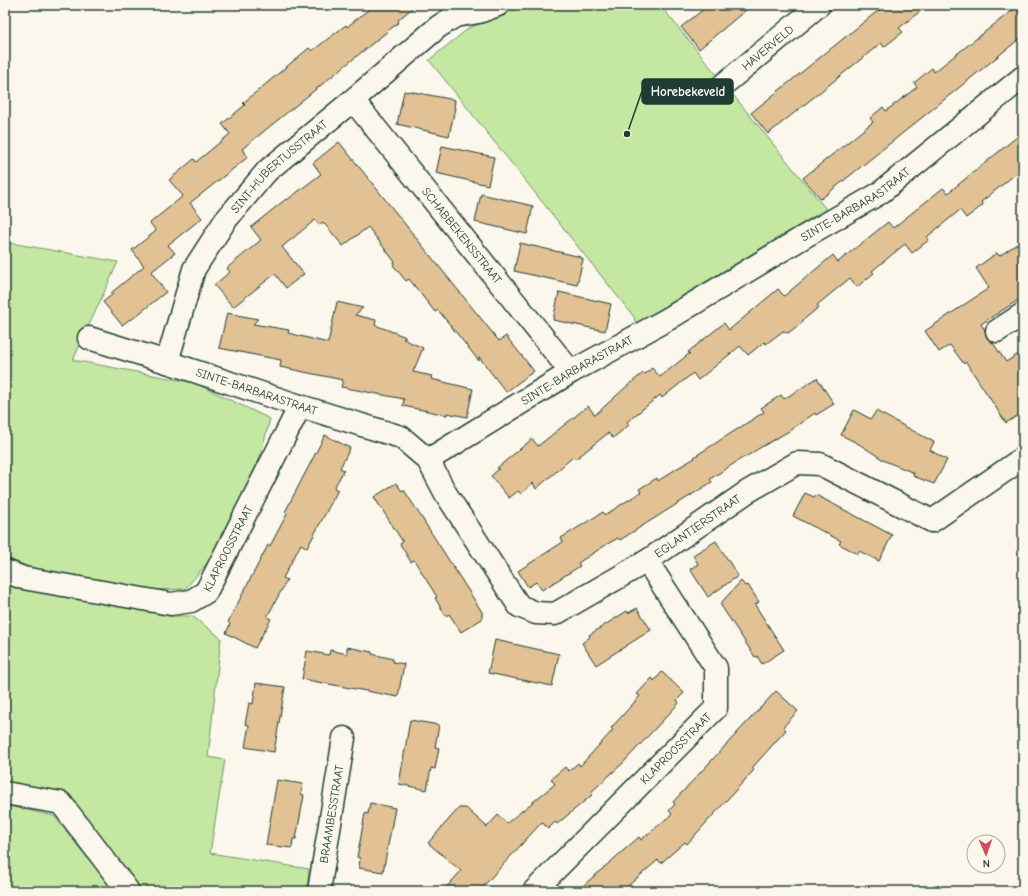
<svg xmlns="http://www.w3.org/2000/svg" width="1028" height="896" font-family="'Comic Neue',sans-serif">
	<rect width="100%" height="100%" fill="#fbf7ec"/>
	<filter id="ink" filterUnits="userSpaceOnUse"><feTurbulence type="fractalNoise" baseFrequency=".025" numOctaves="2"/><feDisplacementMap in="SourceGraphic" scale="8" xChannelSelector="R" yChannelSelector="G"/><feConvolveMatrix kernelMatrix="1 2 1 2 8 2 1 2 1" color-interpolation-filters="sRGB"/></filter>
	<g filter="url(#ink)">
		<g fill="#c4e8a1" stroke="#72926a">
			<path d="M 527,5 L 660,5 L 826,209 L 636,324 L 634,317 L 429,60 L 469,28 Z"/>
			<path d="M 5,242 L 118,262 L 73,360 L 195,383 L 270,419 L 259,460 L 210,560 L 185,589 L 150,590 L 31,568 L 5,557 Z"/>
			<path d="M 5,581 L 27,588 L 169,616 L 192,616 L 221,638 L 208,757 L 225,760 L 210,853 L 309,869 L 307,891 L 136,891 L 86,817 L 64,796 L 5,786 Z"/>
			<path d="M 5,805 L 54,816 L 114,891 L 5,891 Z"/>
		</g>
		<g fill="#e2c194" stroke="#1f3d34">
			<path d="M 374,5 L 416,5 L 398,20 L 399,22 L 242,149 L 248,157 L 190,203 L 202,218 L 168,245 L 175,253 L 151,272 L 166,292 L 131,320 L 130,319 L 122,325 L 103,302 L 113,294 L 111,293 L 144,266 L 132,250 L 156,231 L 150,223 L 183,196 L 169,180 L 194,159 L 196,162 L 230,134 L 222,124 L 245,105 L 243,103 L 309,48 L 312,51 L 346,25 L 347,27 Z"/>
			<path d="M 709,5 L 752,5 L 699,49 L 681,27 Z"/>
			<path d="M 885,5 L 928,5 L 899,28 L 903,32 L 884,47 L 881,43 L 768,134 L 751,113 Z"/>
			<path d="M 1019,5 L 1023,5 L 1023,36 L 821,199 L 803,178 L 873,122 L 870,118 L 883,107 L 886,111 L 917,87 L 914,83 L 932,68 L 934,72 Z"/>
			<path d="M 404,91 L 408,92 L 408,91 L 455,100 L 454,108 L 455,108 L 449,136 L 397,124 Z"/>
			<path d="M 1023,132 L 1023,168 L 981,202 L 983,205 L 966,218 L 960,210 L 927,237 L 929,240 L 912,253 L 905,244 L 872,271 L 874,273 L 857,287 L 850,278 L 817,305 L 819,307 L 802,321 L 803,322 L 788,333 L 783,331 L 766,344 L 764,342 L 748,355 L 740,346 L 698,380 L 693,373 L 662,398 L 660,395 L 627,422 L 629,425 L 613,438 L 608,433 L 576,459 L 573,457 L 536,489 L 533,483 L 521,494 L 518,491 L 509,498 L 491,476 L 499,469 L 497,468 L 532,439 L 538,446 L 588,406 L 595,415 L 626,387 L 643,373 L 645,374 L 652,368 L 660,377 L 690,353 L 688,352 L 724,323 L 729,330 L 778,289 L 784,296 L 833,255 L 838,262 L 888,222 L 893,228 L 943,188 L 948,193 Z"/>
			<path d="M 339,142 L 499,341 L 506,336 L 534,371 L 506,392 L 479,357 L 479,361 L 438,310 L 435,312 L 409,279 L 406,281 L 393,265 L 395,262 L 368,227 L 343,246 L 323,222 L 319,225 L 315,220 L 282,247 L 304,274 L 286,288 L 275,274 L 233,307 L 214,285 L 230,272 L 227,268 L 261,240 L 251,227 L 286,199 L 287,200 L 321,174 L 313,163 Z"/>
			<path d="M 442,146 L 494,157 L 488,185 L 436,173 Z"/>
			<path d="M 481,194 L 533,206 L 527,234 L 475,222 Z"/>
			<path d="M 1023,240 L 1023,297 L 981,324 L 985,330 L 987,338 L 993,343 L 1006,362 L 1023,351 L 1023,412 L 1006,423 L 966,362 L 964,364 L 950,345 L 939,352 L 925,331 L 989,288 L 976,268 L 997,253 L 999,256 Z"/>
			<path d="M 520,243 L 581,257 L 581,258 L 583,259 L 577,285 L 514,271 Z"/>
			<path d="M 559,292 L 611,304 L 605,331 L 553,320 Z"/>
			<path d="M 337,302 L 363,308 L 355,315 L 376,320 L 375,325 L 406,337 L 403,339 L 423,348 L 413,372 L 432,376 L 431,379 L 473,389 L 467,417 L 447,413 L 447,415 L 403,406 L 404,399 L 341,387 L 343,380 L 280,367 L 281,360 L 219,348 L 227,313 L 258,319 L 253,324 L 289,330 L 288,333 L 328,343 Z"/>
			<path d="M 817,378 L 834,404 L 816,415 L 815,413 L 789,431 L 758,449 L 744,458 L 744,457 L 710,479 L 712,482 L 620,540 L 618,538 L 609,543 L 578,563 L 580,566 L 542,590 L 536,582 L 528,587 L 518,571 L 563,542 L 561,538 L 603,512 L 605,515 L 641,492 L 639,489 L 657,478 L 658,481 L 676,469 L 695,458 L 694,457 L 764,412 L 761,408 L 781,395 L 784,399 Z"/>
			<path d="M 854,410 L 871,419 L 876,411 L 934,442 L 930,450 L 947,460 L 934,484 L 913,476 L 914,473 L 885,461 L 859,444 L 841,435 Z"/>
			<path d="M 325,435 L 350,448 L 340,468 L 344,470 L 334,488 L 338,490 L 307,548 L 301,544 L 283,578 L 287,580 L 267,617 L 271,619 L 255,648 L 226,633 L 230,624 L 228,622 L 268,545 L 270,546 L 287,514 L 285,512 Z"/>
			<path d="M 396,483 L 402,491 L 404,490 L 482,612 L 482,619 L 461,632 L 449,614 L 446,616 L 435,598 L 437,597 L 414,560 L 411,562 L 400,544 L 403,542 L 374,497 Z"/>
			<path d="M 805,493 L 814,497 L 816,495 L 892,535 L 879,561 L 859,551 L 858,554 L 839,544 L 841,541 L 793,516 Z"/>
			<path d="M 716,541 L 738,576 L 708,597 L 690,569 L 698,564 L 693,555 Z"/>
			<path d="M 741,581 L 745,586 L 748,585 L 759,602 L 755,605 L 784,650 L 762,664 L 757,656 L 755,657 L 720,604 Z"/>
			<path d="M 637,608 L 651,630 L 596,665 L 582,643 L 590,637 L 589,635 L 627,611 L 628,613 Z"/>
			<path d="M 495,640 L 559,654 L 552,686 L 488,673 Z"/>
			<path d="M 347,647 L 372,652 L 372,654 L 393,659 L 393,662 L 404,664 L 398,697 L 302,679 L 307,651 L 329,655 L 330,650 L 347,654 Z"/>
			<path d="M 662,672 L 684,693 L 677,700 L 679,703 L 623,763 L 590,793 L 592,795 L 557,824 L 555,822 L 548,829 L 542,822 L 479,891 L 443,891 L 461,871 L 428,843 L 459,808 L 466,808 L 487,827 L 498,815 L 507,823 L 555,784 L 551,779 L 565,767 L 569,771 L 578,763 L 580,766 L 613,730 L 611,728 L 640,696 L 637,694 L 652,678 L 654,681 Z"/>
			<path d="M 256,683 L 285,687 L 274,752 L 245,747 L 249,725 L 245,724 L 249,703 L 253,704 Z"/>
			<path d="M 776,691 L 798,711 L 783,727 L 786,730 L 752,768 L 754,770 L 687,844 L 685,842 L 661,863 L 658,860 L 622,891 L 577,891 L 639,837 L 641,840 L 672,814 L 669,811 L 675,804 L 673,802 Z"/>
			<path d="M 410,720 L 439,725 L 435,747 L 439,748 L 435,769 L 431,768 L 427,790 L 399,784 Z"/>
			<path d="M 277,780 L 303,784 L 301,794 L 304,795 L 296,839 L 293,839 L 292,848 L 266,845 Z"/>
			<path d="M 370,803 L 395,808 L 383,872 L 359,868 L 360,858 L 357,857 L 361,836 L 365,813 L 368,814 Z"/>
		</g>
		<g fill="none" stroke-linecap="round" stroke-linejoin="round">
			<defs>
				<g id="minor">
					<path d="M 455,16 L 479,12 L 498,5"/>
					<path id="s1" d="M 717,90 L 819,5"/>
					<path id="s2" d="M 353,100 L 571,372"/>
					<path d="M 997,331 L 1023,314"/>
					<path id="s3" d="M 89,338 L 167,362 L 300,406 L 401,437 L 428,460 L 446,494 L 519,606 L 536,613 L 555,614 L 647,561 L 747,492 L 797,463 L 820,464 L 932,521 L 1023,458"/>
					<path id="s4" d="M 167,362 L 194,269 L 225,221 L 267,171 L 353,100 L 438,27 L 455,16 L 457,5"/>
					<path id="s5" d="M 428,460 L 571,372 L 668,319 L 802,238 L 880,193 L 1023,77"/>
					<path id="s6" d="M 5,571 L 23,578 L 171,604 L 191,601 L 206,592 L 300,406"/>
					<path d="M 5,793 L 61,803 L 128,891"/>
					<path id="s7" d="M 319,891 L 344,738"/>
					<path id="s8" d="M 534,891 L 716,708 L 716,668 L 647,561"/>
				</g>
			</defs>
			<use href="#minor" stroke="#1f3d34" stroke-width="25"/>
			<use href="#minor" stroke="#fbf7ec" stroke-width="22"/>
		</g>
	</g>
	<g text-anchor="middle" stroke-width="3" stroke-linejoin="round" paint-order="stroke">
		<g font-size="12" fill="#1f3d34" stroke="#fbf7ec">
			<text dy="4" stroke="none"><textPath href="#s1" startOffset="66">HAVERVELD</textPath></text>
			<text dy="4" stroke="none"><textPath href="#s4" startOffset="231">SINT-HUBERTUSSTRAAT</textPath></text>
			<text dy="4" stroke="none"><textPath href="#s5" startOffset="498">SINTE-BARBARASTRAAT</textPath></text>
			<text dy="4" stroke="none"><textPath href="#s2" startOffset="174">SCHABBEKENSSTRAAT</textPath></text>
			<text dy="4" stroke="none"><textPath href="#s5" startOffset="174">SINTE-BARBARASTRAAT</textPath></text>
			<text dy="4" stroke="none"><textPath href="#s3" startOffset="176">SINTE-BARBARASTRAAT</textPath></text>
			<text dy="4" stroke="none"><textPath href="#s3" startOffset="740">EGLANTIERSTRAAT</textPath></text>
			<text dy="4" stroke="none"><textPath href="#s6" startOffset="256">KLAPROOSSTRAAT</textPath></text>
			<text dy="4" stroke="none"><textPath href="#s8" startOffset="201">KLAPROOSSTRAAT</textPath></text>
			<text dy="4" stroke="none"><textPath href="#s7" startOffset="78">BRAAMBESSTRAAT</textPath></text>
		</g>
	</g>
	<path fill="none" stroke="#1f3d34" stroke-width="1.5" d="M627 134L642 91"/>
	<circle fill="#1f3d34" stroke="#fbf7ec" stroke-width="1.5" cx="627" cy="134" r="4"/>
	<rect fill="#1f3d34" stroke="#1f3d34" stroke-width="1.5" x="642" y="79" width="91" height="25" rx="4"/>
	<g font-size="13" text-anchor="middle" font-weight="bold" fill="#fff">
		<text x="688" y="96">Horebekeveld</text>
	</g>
	<rect width="1028" height="896" fill="none" stroke="#fbf7ec" stroke-width="20"/>
	<rect x="10" y="10" width="1008" height="876" fill="none" stroke="#1f3d34" stroke-width="1.5" filter="url(#ink)"/>
	<g transform="translate(986 854) rotate(178)"><circle r="19" fill="#fbf7ec" stroke="#a3ada2"/>
	<path d="M0-3L7 15L0 10L-7 15Z" fill="#d1495b"/>
	<text y="-6" font-size="11" font-weight="bold" text-anchor="middle" fill="#1f3d34">N</text>
	</g>
</svg>
